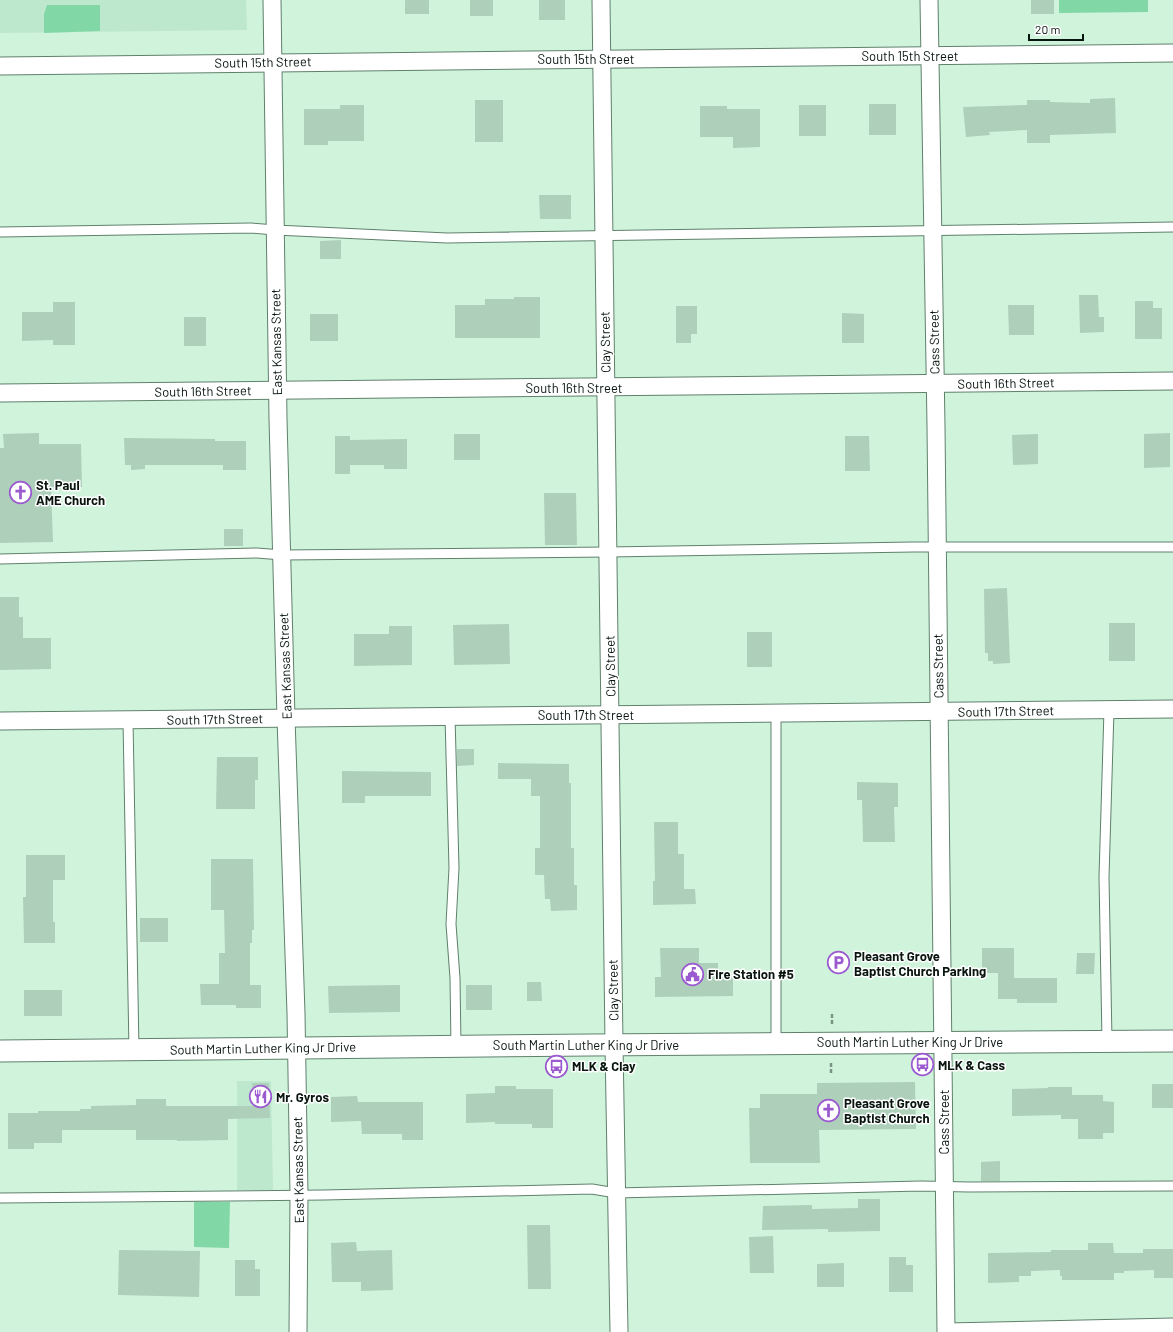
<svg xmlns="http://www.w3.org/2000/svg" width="1173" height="1332" font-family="Barlow,sans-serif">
	<rect width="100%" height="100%" fill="#d0f3dc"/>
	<g fill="#bee8ce">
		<path d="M 0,0 L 246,0 L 247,30 L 0,33 Z"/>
		<path d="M 237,1081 L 271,1081 L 273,1190 L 237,1190 Z"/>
	</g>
	<g fill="#81d8a6">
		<path d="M 1059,0 L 1148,0 L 1148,12 L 1059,13 Z"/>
		<path d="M 47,5 L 100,5 L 100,31 L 44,33 L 44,14 Z"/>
		<path d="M 194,1202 L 230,1202 L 229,1248 L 194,1247 Z"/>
	</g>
	<g fill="#aed0ba">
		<rect x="405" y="0" width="24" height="14"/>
		<rect x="470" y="0" width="23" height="16"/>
		<rect x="539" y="0" width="26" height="20"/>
		<rect x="1031" y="0" width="23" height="14"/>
		<path d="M 1115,98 L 1116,133 L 1050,135 L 1050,143 L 1027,143 L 1027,130 L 989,132 L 990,135 L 966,137 L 963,107 L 1027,105 L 1027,100 L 1050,100 L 1050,102 L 1090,103 L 1090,99 Z"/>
		<rect x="475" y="100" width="28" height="42"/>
		<rect x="869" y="104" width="27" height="31"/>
		<path d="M 340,105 L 364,105 L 364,141 L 328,141 L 328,145 L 304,145 L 304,109 L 340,109 Z"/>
		<rect x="799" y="105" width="27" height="31"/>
		<path d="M 700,106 L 727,106 L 727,109 L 760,109 L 760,147 L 733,148 L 733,137 L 700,137 Z"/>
		<path d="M 539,195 L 571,195 L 571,219 L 540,219 Z"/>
		<path d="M 341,240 L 341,259 L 320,259 L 320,241 Z"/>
		<path d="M 1079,295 L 1098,295 L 1099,317 L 1104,317 L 1104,332 L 1080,333 Z"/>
		<path d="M 514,297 L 540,297 L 540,338 L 455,338 L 455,305 L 485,305 L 485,299 L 514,299 Z"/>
		<path d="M 1135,301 L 1153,301 L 1153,308 L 1162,308 L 1162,339 L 1135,339 Z"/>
		<path d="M 53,302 L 75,302 L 75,345 L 53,345 L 53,340 L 22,341 L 22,312 L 53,312 Z"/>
		<path d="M 1008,305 L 1034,305 L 1034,335 L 1009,335 Z"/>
		<path d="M 676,306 L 697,306 L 697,334 L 691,334 L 691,343 L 676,343 Z"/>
		<path d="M 842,313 L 864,314 L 864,343 L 842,343 Z"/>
		<rect x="310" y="314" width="28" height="27"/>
		<rect x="184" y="317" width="22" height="29"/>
		<path d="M 39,433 L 39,444 L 81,444 L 82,487 L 51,487 L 53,542 L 0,543 L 0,448 L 4,448 L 3,434 Z"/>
		<path d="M 1170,433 L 1170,467 L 1144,468 L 1144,434 Z"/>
		<rect x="454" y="434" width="26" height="26"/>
		<path d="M 1038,434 L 1038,464 L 1013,465 L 1012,435 Z"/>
		<path d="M 335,436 L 350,436 L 350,440 L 407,439 L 407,469 L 384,469 L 384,465 L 350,465 L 350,474 L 335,474 Z"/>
		<path d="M 845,436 L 869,436 L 870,471 L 845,471 Z"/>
		<path d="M 124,438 L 215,439 L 215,441 L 246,441 L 246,470 L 223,470 L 223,465 L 145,465 L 145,469 L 131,470 L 131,465 L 125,465 Z"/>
		<path d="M 544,493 L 576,493 L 577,545 L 545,545 Z"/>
		<rect x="224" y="529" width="19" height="17"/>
		<path d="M 1007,588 L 1010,663 L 993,664 L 993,661 L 988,661 L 988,653 L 985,653 L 984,589 Z"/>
		<path d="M 0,597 L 19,597 L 19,617 L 23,617 L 23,638 L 51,638 L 51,669 L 0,670 Z"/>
		<rect x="1109" y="623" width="26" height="38"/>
		<path d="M 509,624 L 510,664 L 454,665 L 453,625 Z"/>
		<path d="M 389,626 L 412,626 L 412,665 L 354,666 L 354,634 L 389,634 Z"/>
		<rect x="747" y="632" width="25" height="35"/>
		<path d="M 457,749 L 474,749 L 474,765 L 457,766 Z"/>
		<path d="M 217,757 L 258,757 L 258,780 L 255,780 L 255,809 L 216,809 Z"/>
		<path d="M 498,763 L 569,764 L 569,783 L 571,783 L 571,848 L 574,848 L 574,885 L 577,885 L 577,910 L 551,911 L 550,899 L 545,899 L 544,875 L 535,875 L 535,848 L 540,848 L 540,796 L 531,796 L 531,779 L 498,779 Z"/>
		<path d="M 342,771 L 431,772 L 431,796 L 365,796 L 365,803 L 342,803 Z"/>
		<path d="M 857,782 L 898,783 L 898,807 L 894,807 L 895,842 L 863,842 L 862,800 L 857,800 Z"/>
		<path d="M 654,822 L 678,822 L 678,854 L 684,854 L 684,889 L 695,889 L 696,904 L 653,905 L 653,881 L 655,881 Z"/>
		<path d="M 26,855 L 65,855 L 65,880 L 53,880 L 53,922 L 55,922 L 55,943 L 24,943 L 23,897 L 26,897 Z"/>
		<path d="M 211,859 L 253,859 L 254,930 L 252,930 L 252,943 L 250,943 L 250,985 L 261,985 L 261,1008 L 236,1008 L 236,1005 L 201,1005 L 200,984 L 219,984 L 219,953 L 225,953 L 224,910 L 211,910 Z"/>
		<rect x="140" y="918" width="28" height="24"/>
		<path d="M 660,948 L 699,948 L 699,963 L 718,963 L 718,977 L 733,977 L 733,996 L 655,997 L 655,977 L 661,977 Z"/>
		<path d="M 982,948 L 1014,948 L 1014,978 L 1057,978 L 1057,1003 L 1017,1003 L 1017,999 L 998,999 L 998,973 L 982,973 Z"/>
		<path d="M 1077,953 L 1095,953 L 1094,974 L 1076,974 Z"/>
		<path d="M 527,982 L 541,982 L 542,1001 L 527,1001 Z"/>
		<path d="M 400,985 L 400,1012 L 329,1013 L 328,986 Z"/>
		<rect x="466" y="985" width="26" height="25"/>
		<rect x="24" y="990" width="38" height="26"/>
		<path d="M 915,1082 L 916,1129 L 819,1130 L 820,1163 L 750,1163 L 749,1108 L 760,1108 L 760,1094 L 817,1094 L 817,1083 Z"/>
		<path d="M 252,1083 L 269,1083 L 270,1118 L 228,1119 L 228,1140 L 177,1141 L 177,1140 L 136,1140 L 136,1130 L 62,1130 L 62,1143 L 34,1143 L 34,1149 L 8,1149 L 8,1113 L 38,1113 L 38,1111 L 80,1111 L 80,1109 L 91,1109 L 91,1106 L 136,1105 L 136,1099 L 166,1099 L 166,1106 L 253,1106 Z"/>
		<rect x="1152" y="1084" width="21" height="24"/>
		<path d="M 495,1086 L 516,1086 L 516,1089 L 553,1089 L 553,1128 L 532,1128 L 532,1124 L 495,1124 L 495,1122 L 466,1123 L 466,1094 L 495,1093 Z"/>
		<path d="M 1048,1087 L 1072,1087 L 1072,1095 L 1103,1095 L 1103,1101 L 1114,1102 L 1114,1133 L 1103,1133 L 1103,1139 L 1078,1139 L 1078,1119 L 1061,1119 L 1061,1115 L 1012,1116 L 1012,1089 L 1048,1088 Z"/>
		<path d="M 357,1096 L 358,1102 L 423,1102 L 423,1140 L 402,1140 L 402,1134 L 362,1134 L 361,1121 L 331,1122 L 331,1097 Z"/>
		<path d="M 1000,1161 L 1000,1181 L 981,1181 L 981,1162 Z"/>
		<path d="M 858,1199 L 880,1199 L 880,1231 L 828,1232 L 828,1229 L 762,1230 L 763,1206 L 812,1205 L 812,1209 L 858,1208 Z"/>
		<path d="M 527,1225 L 550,1225 L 551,1289 L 528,1289 Z"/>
		<path d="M 773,1236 L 774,1273 L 750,1273 L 749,1237 Z"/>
		<path d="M 356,1242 L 357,1251 L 392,1250 L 393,1290 L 361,1291 L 361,1282 L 332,1282 L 331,1243 Z"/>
		<path d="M 1088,1243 L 1113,1243 L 1114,1253 L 1143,1253 L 1143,1249 L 1173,1249 L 1173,1278 L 1154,1278 L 1154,1270 L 1124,1271 L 1124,1273 L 1114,1273 L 1114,1280 L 1062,1280 L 1062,1276 L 1060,1276 L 1060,1270 L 1031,1271 L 1031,1276 L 1019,1276 L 1019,1282 L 988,1283 L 988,1253 L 1051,1252 L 1051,1250 L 1088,1250 Z"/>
		<path d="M 119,1250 L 200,1251 L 199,1297 L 118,1295 Z"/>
		<path d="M 889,1257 L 906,1257 L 906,1265 L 913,1265 L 913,1292 L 889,1292 Z"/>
		<path d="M 235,1260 L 255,1260 L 255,1269 L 260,1269 L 260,1296 L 235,1296 Z"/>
		<path d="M 844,1263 L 844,1287 L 817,1287 L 817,1264 Z"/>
	</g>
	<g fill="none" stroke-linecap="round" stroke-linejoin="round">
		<defs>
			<g id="service">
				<path d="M 0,232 L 251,228 L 275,230 L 447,238 L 1173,227"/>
				<path d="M 0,559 L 257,553 L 282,555 L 608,552 L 913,547 L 1173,547"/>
				<path d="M 776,713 L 776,1044"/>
				<path d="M 450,716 L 454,868 L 451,924 L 455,978 L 456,1046"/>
				<path d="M 128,720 L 134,1050"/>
				<path d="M 1107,1041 L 1104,877 L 1109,710"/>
				<path d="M 0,1198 L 324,1195 L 592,1189 L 616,1193 L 921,1186 L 969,1187 L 1173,1186"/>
			</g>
			<g id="minor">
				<path d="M 272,0 L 278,419 L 286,718 L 296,1013 L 299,1195 L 298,1332"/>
				<path d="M 601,0 L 614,1045 L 619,1332"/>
				<path d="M 929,0 L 936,426 L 946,1332"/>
				<path d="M 0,66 L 1173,53"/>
				<path d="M 0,393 L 1173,381"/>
				<path d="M 0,721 L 1173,709"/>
				<path d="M 947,1332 L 1173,1327"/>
			</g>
			<path id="tertiary" d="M 0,1051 L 591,1045 L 1173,1041"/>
		</defs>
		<use href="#service" stroke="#60806c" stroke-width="11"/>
		<use href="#minor" stroke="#60806c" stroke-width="19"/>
		<use href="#tertiary" stroke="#60806c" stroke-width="23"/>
		<g stroke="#7a9483" stroke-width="2.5" stroke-dasharray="4 2" stroke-linecap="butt">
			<path d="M 832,1014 L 832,1024"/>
			<path d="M 831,1063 L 831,1073"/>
		</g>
		<use href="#service" stroke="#fff" stroke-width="9"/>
		<use href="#minor" stroke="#fff" stroke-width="17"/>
		<use href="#tertiary" stroke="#fff" stroke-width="21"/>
	</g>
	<defs>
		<symbol id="church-ring" viewBox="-11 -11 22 22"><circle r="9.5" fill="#fff" stroke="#9b5ad0" stroke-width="1.5"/><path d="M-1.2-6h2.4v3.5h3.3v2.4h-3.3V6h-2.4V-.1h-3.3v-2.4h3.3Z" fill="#9b5ad0"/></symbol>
		<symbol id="parking-ring" viewBox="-11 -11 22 22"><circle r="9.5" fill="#fff" stroke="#9b5ad0" stroke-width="1.5"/><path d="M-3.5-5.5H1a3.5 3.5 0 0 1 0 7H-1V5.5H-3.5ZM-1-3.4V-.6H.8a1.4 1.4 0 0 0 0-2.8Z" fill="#9b5ad0"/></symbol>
		<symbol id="civic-ring" viewBox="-11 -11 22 22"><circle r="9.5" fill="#fff" stroke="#9b5ad0" stroke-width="1.5"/><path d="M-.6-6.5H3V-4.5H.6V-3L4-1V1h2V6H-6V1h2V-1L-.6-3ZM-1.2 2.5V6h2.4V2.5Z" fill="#9b5ad0"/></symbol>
		<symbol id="bus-ring" viewBox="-11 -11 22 22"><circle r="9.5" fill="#fff" stroke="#9b5ad0" stroke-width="1.5"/><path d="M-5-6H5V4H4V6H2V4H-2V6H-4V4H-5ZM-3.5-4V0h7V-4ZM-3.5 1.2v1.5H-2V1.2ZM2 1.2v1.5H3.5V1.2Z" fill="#9b5ad0"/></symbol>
		<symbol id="restaurant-ring" viewBox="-11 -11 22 22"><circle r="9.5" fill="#fff" stroke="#9b5ad0" stroke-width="1.5"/><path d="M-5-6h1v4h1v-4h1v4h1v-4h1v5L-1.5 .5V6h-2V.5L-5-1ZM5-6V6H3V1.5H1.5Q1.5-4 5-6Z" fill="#9b5ad0"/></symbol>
	</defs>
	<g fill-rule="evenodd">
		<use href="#church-ring" x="8" y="480" width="25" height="25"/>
		<use href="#parking-ring" x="826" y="950" width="25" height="25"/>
		<use href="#civic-ring" x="680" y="962" width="25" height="25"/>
		<use href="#bus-ring" x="910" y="1052" width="25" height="25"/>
		<use href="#bus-ring" x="544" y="1054" width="25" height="25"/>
		<use href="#restaurant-ring" x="248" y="1084" width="25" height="25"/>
		<use href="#church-ring" x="816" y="1098" width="25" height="25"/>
	</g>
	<g text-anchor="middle" stroke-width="3" stroke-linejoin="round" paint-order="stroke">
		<g font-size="13" fill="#09160f" stroke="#fff">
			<text x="910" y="61">South 15th Street</text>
			<text x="586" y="64">South 15th Street</text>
			<text transform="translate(263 62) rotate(-1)" y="5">South 15th Street</text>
			<text transform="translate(276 342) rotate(-91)" y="5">East Kansas Street</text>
			<text transform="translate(605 342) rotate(-91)" y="5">Clay Street</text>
			<text transform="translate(934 342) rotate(-91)" y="5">Cass Street</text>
			<text transform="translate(1006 383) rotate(-1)" y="5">South 16th Street</text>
			<text x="574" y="393">South 16th Street</text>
			<text transform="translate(203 391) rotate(-1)" y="5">South 16th Street</text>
			<text transform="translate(285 666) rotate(-92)" y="5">East Kansas Street</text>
			<text transform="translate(610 666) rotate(-91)" y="5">Clay Street</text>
			<text transform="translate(938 666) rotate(-91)" y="5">Cass Street</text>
			<text transform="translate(1006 711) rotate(-1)" y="5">South 17th Street</text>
			<text x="586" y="720">South 17th Street</text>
			<text transform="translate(215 719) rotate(-1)" y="5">South 17th Street</text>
			<text transform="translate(613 990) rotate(-91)" y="5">Clay Street</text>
			<text x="910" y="1047">South Martin Luther King Jr Drive</text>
			<text x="586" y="1050">South Martin Luther King Jr Drive</text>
			<text transform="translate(263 1048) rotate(-1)" y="5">South Martin Luther King Jr Drive</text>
			<text transform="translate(944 1122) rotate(-90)" y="5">Cass Street</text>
			<text transform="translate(298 1170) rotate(-91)" y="5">East Kansas Street</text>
		</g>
		<g font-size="13" font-weight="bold" fill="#09160f" stroke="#fff" text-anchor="start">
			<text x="36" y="490">St. Paul<tspan x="36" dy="15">AME Church</tspan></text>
			<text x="854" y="961">Pleasant Grove<tspan x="854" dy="15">Baptist Church Parking</tspan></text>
			<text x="708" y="979">Fire Station #5</text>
			<text x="938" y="1070">MLK &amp; Cass</text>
			<text x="572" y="1071">MLK &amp; Clay</text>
			<text x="276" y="1102">Mr. Gyros</text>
			<text x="844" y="1108">Pleasant Grove<tspan x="844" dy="15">Baptist Church</tspan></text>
		</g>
	</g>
	<path d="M1029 34v6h54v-6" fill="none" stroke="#09160f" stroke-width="2"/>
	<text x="1035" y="34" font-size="12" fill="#09160f" stroke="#ffffff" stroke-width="3" paint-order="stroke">20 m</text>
</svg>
